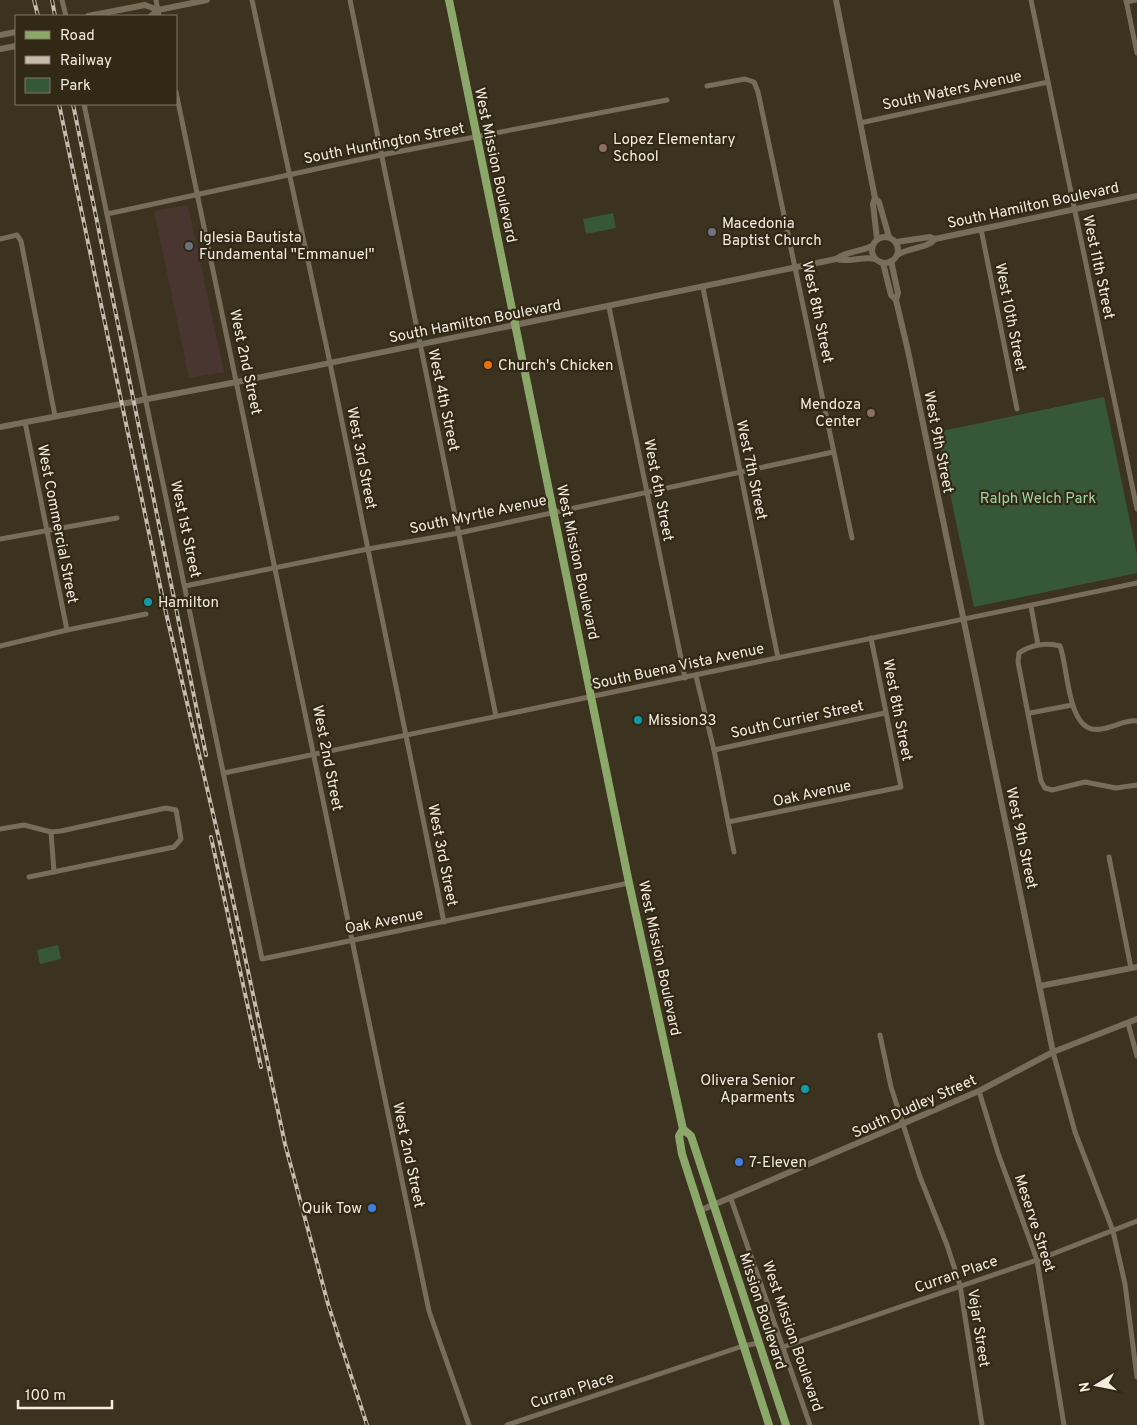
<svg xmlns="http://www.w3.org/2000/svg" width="1137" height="1425" font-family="Overpass,sans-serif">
	<rect width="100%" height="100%" fill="#3b321f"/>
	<path fill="#493630" d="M 188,205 L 224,372 L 189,378 L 154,211 Z"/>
	<g fill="#365839">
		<path d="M 613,213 L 616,228 L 586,234 L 583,219 Z"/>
		<path d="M 1104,397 L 1137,555 L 1137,573 L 974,607 L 937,432 Z"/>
		<path d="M 58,945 L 61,959 L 40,964 L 37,950 Z"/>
	</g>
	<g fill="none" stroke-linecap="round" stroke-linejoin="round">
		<g stroke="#786d59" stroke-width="5">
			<path d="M 62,0 L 66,16"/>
			<path d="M 156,0 L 159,16"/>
			<path d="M 252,0 L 330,363 L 444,922"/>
			<path d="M 350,0 L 496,716"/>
			<path d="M 1031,0 L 1137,509"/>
			<path d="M 1126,0 L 1137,53"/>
			<path d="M 1126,2 L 1136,0"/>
			<path d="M 707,86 L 745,79 L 754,82 L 758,92 L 852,538"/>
			<path d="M 176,92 L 429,1311 L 469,1425"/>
			<path d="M 84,104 L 262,959 L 629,883"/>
			<path d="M 860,123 L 1048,82"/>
			<path d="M 107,214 L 381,155 L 667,100"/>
			<path d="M 981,229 L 1017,409"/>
			<path d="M 0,239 L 17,235 L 21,241 L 55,416"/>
			<path d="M 703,288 L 778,658"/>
			<path d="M 609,307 L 685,678"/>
			<path d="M 25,422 L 67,630"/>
			<path d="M 0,539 L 117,518"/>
			<path d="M 185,586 L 368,549 L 459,533 L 833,452"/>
			<path d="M 1031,606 L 1038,645"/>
			<path d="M 0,646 L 67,630 L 146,614"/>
			<path d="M 696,676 L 714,750 L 734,852"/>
			<path d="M 1030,713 L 1072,705"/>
			<path d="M 1137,721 C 1123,719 1107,732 1092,729 C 1067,723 1068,667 1060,646 C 1047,642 1030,645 1019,653 L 1018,662 L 1041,781 L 1045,788 L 1052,790 L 1085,782 L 1116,788 L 1137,785"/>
			<path d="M 714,750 L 885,713"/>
			<path d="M 224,773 L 1137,583"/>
			<path d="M 728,822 L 901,787 L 871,638"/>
			<path d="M 0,829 L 24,825 L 51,832 L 61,831 L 166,808 L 176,810 L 181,839 L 174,847 L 29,877"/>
			<path d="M 51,832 L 54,872"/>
			<path d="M 1109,857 L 1131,968"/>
			<path d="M 1128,1023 L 1137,1056"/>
			<path d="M 880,1035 L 891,1087 L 920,1177 L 947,1245 L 960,1285 L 982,1425"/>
			<path d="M 1053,1052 L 1075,1132 L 1113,1231 L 1125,1284 L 1137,1377"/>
			<path d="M 979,1091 L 998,1153 L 1037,1260 L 1064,1425"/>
			<path d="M 731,1199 L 810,1425"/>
			<path d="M 783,1347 L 1037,1260 L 1137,1221"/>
			<path d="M 507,1425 L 743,1346 L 759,1343"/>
		</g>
		<g stroke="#786d59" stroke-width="6">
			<path d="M 836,0 L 875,198 L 873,204 L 877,239"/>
			<path d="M 88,16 L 145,5 L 158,10"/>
			<path d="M 151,16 L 158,10 L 207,0"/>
			<path d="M 0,35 L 16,32"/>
			<path d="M 0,49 L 16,46"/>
			<path d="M 875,198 L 879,202 L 889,237"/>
			<circle cx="885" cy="250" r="13"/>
			<path d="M 896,242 L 930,237 L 935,239 L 1137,196"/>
			<path d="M 897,255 C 909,247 927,249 935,239"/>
			<path d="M 836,259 C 849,263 862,256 875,259"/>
			<path d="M 891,261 L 898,293 L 896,300"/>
			<path d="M 883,263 L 891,295 L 896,300 L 908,351 L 1053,1052"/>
			<path d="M 0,427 L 237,382 L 836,259 C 847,251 860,252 872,246"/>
			<path d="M 1040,986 L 1137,967"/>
			<path d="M 699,1211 L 979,1091 L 1053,1052 L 1137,1019"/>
		</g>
		<g stroke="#8ca76a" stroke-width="8">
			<path d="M 449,0 L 629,883 L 683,1129 L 691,1136 L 786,1425"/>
			<path d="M 683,1129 L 679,1136 L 682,1154 L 769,1425"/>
		</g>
		<defs>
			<g id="rail">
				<path d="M 34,0 L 38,16"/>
				<path d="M 52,0 L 55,16"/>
				<path d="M 59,104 L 163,600 L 229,882 L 285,1144 L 328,1304 L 367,1425"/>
				<path d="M 73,104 L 206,755"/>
				<path d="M 211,837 L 261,1067"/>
			</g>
		</defs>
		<use href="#rail" stroke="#c4bdaf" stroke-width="4"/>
		<use href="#rail" stroke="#312816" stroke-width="2" stroke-dasharray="5.5" stroke-linecap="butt"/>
	</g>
	<g fill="#8d6e63" stroke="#312816" stroke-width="2">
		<circle cx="603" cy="148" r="5"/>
		<circle cx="871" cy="413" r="5"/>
	</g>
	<g fill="#6b7280" stroke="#312816" stroke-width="2">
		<circle cx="712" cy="232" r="5"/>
		<circle cx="189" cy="246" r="5"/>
	</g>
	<circle fill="#e8710a" stroke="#312816" stroke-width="2" cx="488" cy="365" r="5"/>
	<g fill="#0f9aa8" stroke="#312816" stroke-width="2">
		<circle cx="148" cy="602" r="5"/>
		<circle cx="638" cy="720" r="5"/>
		<circle cx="805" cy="1089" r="5"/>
	</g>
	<g fill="#3f7fe0" stroke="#312816" stroke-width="2">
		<circle cx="739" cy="1162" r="5"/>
		<circle cx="372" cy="1208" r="5"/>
	</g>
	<g text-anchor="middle" stroke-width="4.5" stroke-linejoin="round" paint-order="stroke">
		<g font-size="15" fill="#f2ece0" stroke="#312816">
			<text transform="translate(952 90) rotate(-12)" y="5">South Waters Avenue</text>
			<text transform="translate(384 143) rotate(-11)" y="5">South Huntington Street</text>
			<text transform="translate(496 165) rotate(78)" y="5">West Mission Boulevard</text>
			<text transform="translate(1033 205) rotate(-12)" y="5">South Hamilton Boulevard</text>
			<text transform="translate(1099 267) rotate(78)" y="5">West 11th Street</text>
			<text transform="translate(818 312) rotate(78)" y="5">West 8th Street</text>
			<text transform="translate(1011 317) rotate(79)" y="5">West 10th Street</text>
			<text transform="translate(475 321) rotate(-11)" y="5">South Hamilton Boulevard</text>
			<text transform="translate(246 362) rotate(78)" y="5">West 2nd Street</text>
			<text transform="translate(444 400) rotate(78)" y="5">West 4th Street</text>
			<text transform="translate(939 442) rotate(79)" y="5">West 9th Street</text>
			<text transform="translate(362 458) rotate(79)" y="5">West 3rd Street</text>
			<text transform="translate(752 470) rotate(78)" y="5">West 7th Street</text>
			<text transform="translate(659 490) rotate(79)" y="5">West 6th Street</text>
			<text transform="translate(478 514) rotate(-12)" y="5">South Myrtle Avenue</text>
			<text transform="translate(58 524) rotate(79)" y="5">West Commercial Street</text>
			<text transform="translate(186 529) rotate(78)" y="5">West 1st Street</text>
			<text transform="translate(578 562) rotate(78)" y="5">West Mission Boulevard</text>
			<text transform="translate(678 666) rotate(-12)" y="5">South Buena Vista Avenue</text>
			<text transform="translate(898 710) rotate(79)" y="5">West 8th Street</text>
			<text transform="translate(797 719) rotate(-12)" y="5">South Currier Street</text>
			<text transform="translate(328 758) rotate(79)" y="5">West 2nd Street</text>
			<text transform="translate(812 793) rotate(-12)" y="5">Oak Avenue</text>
			<text transform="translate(1022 838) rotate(78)" y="5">West 9th Street</text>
			<text transform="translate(443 855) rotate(79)" y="5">West 3rd Street</text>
			<text transform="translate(384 921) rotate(-11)" y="5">Oak Avenue</text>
			<text transform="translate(660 958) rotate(78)" y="5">West Mission Boulevard</text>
			<text transform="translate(914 1106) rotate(-24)" y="5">South Dudley Street</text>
			<text transform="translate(409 1155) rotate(78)" y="5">West 2nd Street</text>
			<text transform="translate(1035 1223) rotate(72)" y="5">Meserve Street</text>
			<text transform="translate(956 1274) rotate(-19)" y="5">Curran Place</text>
			<text transform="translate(763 1311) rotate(72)" y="5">Mission Boulevard</text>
			<text transform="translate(979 1328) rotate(81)" y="5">Vejar Street</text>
			<text transform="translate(793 1336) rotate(71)" y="5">West Mission Boulevard</text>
			<text transform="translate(572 1390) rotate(-18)" y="5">Curran Place</text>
		</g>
		<g font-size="15" fill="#f2ece0" stroke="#312816" text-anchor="start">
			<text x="613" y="144">Lopez Elementary<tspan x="613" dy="17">School</tspan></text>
			<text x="722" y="228">Macedonia<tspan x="722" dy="17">Baptist Church</tspan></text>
			<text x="199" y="242">Iglesia Bautista<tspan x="199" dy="17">Fundamental "Emmanuel"</tspan></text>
			<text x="498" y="370">Church's Chicken</text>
			<text x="861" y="409" text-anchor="end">Mendoza<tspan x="861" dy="17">Center</tspan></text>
			<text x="158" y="607">Hamilton</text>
			<text x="648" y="725">Mission33</text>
			<text x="795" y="1085" text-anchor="end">Olivera Senior<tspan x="795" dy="17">Aparments</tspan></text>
			<text x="749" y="1167">7-Eleven</text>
			<text x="362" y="1213" text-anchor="end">Quik Tow</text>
		</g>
		<g font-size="15" fill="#9bd79f" stroke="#312816">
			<text x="1038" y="503">Ralph Welch Park</text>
		</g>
	</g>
	<rect x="15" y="15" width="162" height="90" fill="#312816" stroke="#7e7667"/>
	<rect x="25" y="31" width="25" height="8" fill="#8ca76a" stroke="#7e7667"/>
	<text x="60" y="40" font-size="15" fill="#f2ece0">Road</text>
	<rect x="25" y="56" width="25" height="8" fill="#c4bdaf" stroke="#7e7667"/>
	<text x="60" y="65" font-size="15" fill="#f2ece0">Railway</text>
	<rect x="25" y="78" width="25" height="15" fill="#365839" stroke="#7e7667"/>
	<text x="60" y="90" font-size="15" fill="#f2ece0">Park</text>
	<g transform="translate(1097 1385) rotate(260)" stroke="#312816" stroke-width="4" paint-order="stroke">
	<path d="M0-4L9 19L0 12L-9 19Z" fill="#f2ece0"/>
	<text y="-8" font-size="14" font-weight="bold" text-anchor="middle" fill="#f2ece0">N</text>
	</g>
	<path d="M18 1400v8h94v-8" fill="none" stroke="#f2ece0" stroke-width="2.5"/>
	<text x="25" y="1400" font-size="15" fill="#f2ece0" stroke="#312816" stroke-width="4" paint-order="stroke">100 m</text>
</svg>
